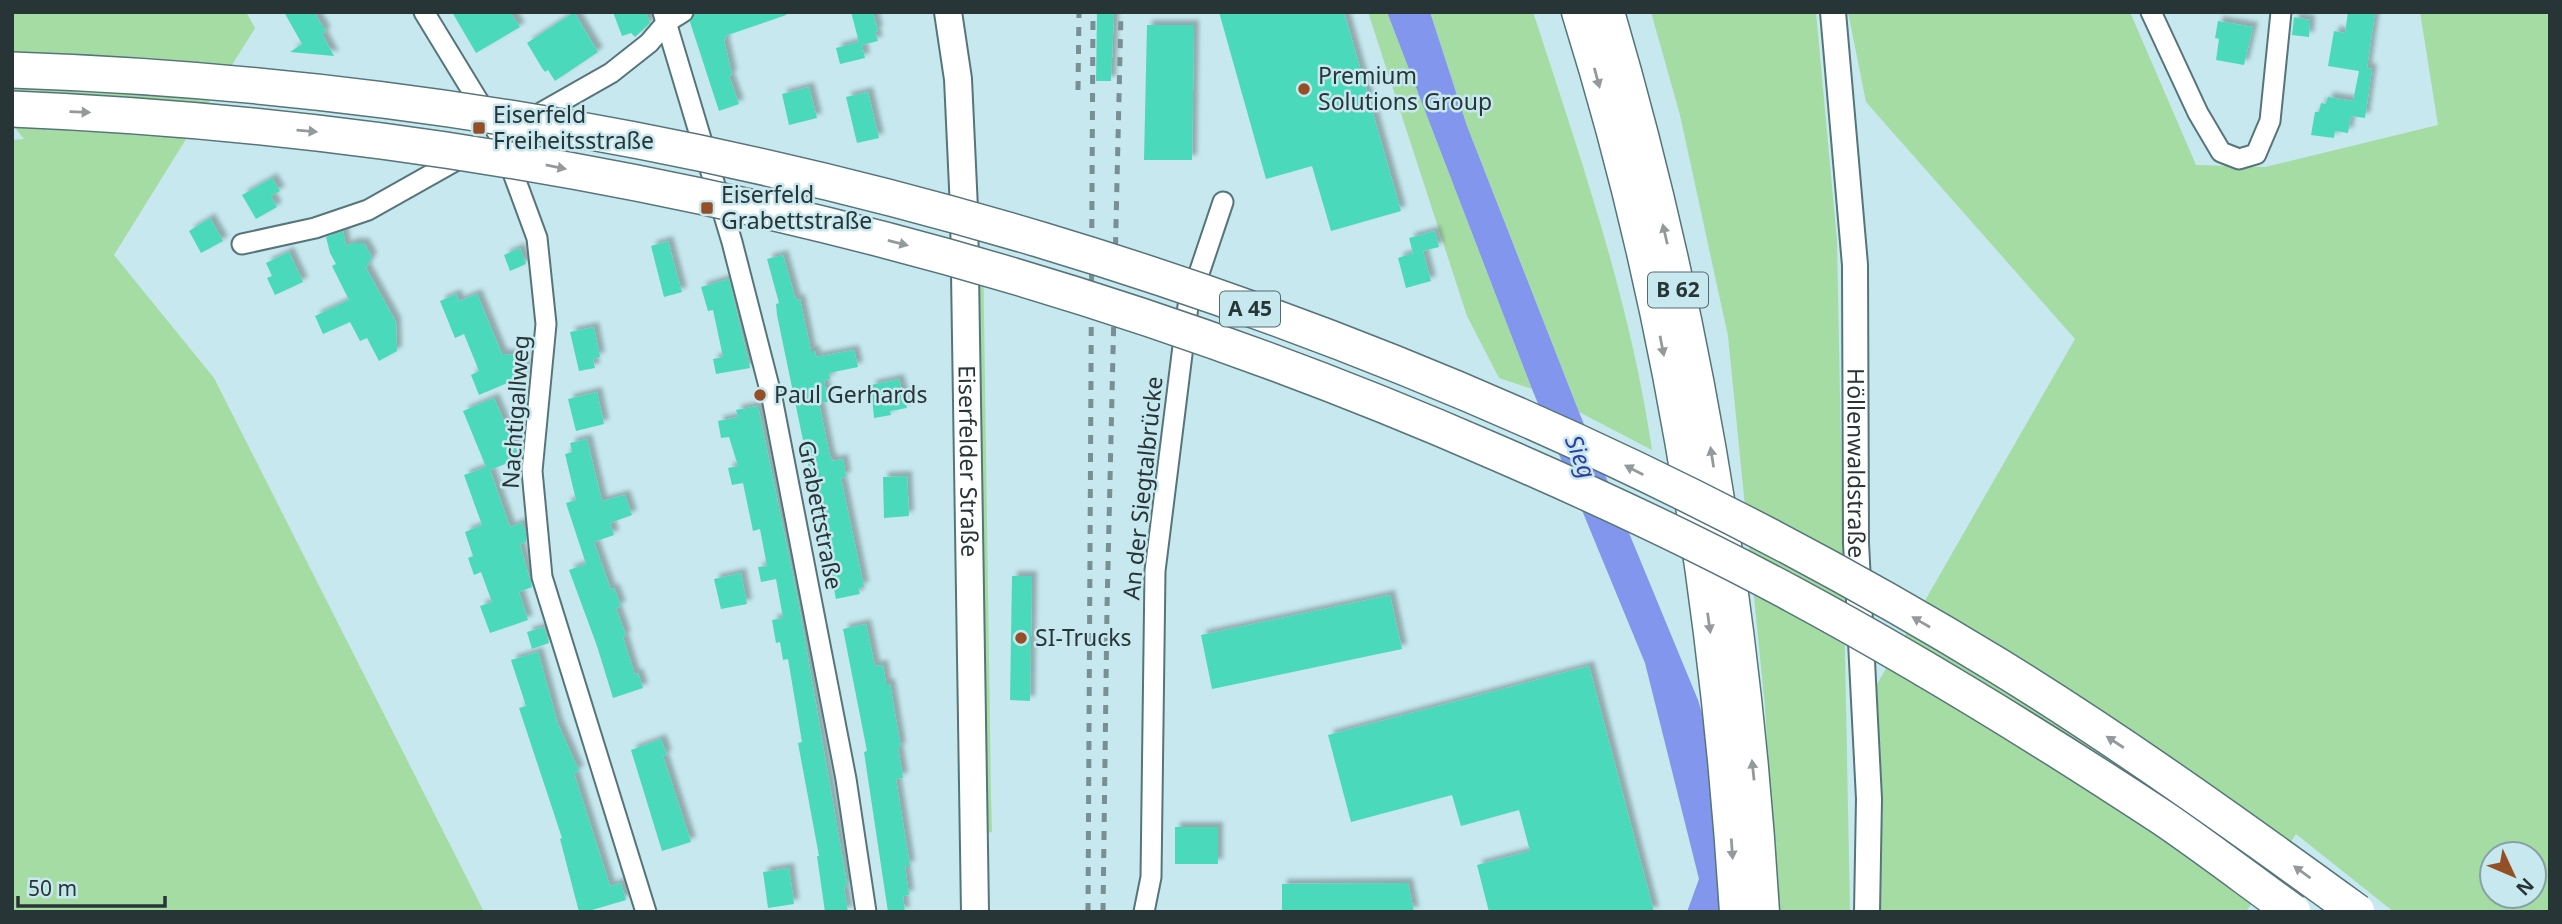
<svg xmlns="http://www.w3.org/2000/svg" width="2562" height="924" font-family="'Noto Sans',sans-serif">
	<defs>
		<filter id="shadow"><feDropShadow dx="5" dy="-5" stdDeviation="2" flood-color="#0004"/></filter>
	</defs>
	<rect width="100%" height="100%" fill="#c6e8ee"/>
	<g fill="#a4dca3" fill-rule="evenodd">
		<path d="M 12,12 L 246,12 L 255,28 L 114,255 L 214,378 L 484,912 L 12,912 L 12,140 L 24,139 L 12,124 Z"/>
		<path d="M 1368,12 L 1387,12 L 1532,389 L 1499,378 L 1467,316 Z"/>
		<path d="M 1430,12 L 1533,12 C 1580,156 1630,300 1652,450 L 1579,412 L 1467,126 Z"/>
		<path d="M 1651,12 L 1816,12 L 1837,241 L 1850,912 L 1776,912 L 1765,707 L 1728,336 L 1680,115 Z"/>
		<path d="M 1848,12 L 2130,12 L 2196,165 L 2265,167 L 2438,125 L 2420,12 L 2550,12 L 2550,912 L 2394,912 L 2296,834 L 2246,912 L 1878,912 L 1876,686 L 2075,339 L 1866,102 ZM 2492,854 L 2534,854 L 2534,896 L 2492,896 Z"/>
		<path d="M 975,246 L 983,247 L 991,797 L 992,832 L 986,833 Z"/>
	</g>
	<path fill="#8196ec" d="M 1387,12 L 1430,12 L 1467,126 L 1579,412 L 1698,700 L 1729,804 L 1733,912 L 1687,912 L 1699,879 L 1645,663 L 1532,389 Z"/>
	<g fill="#4bd9bb" filter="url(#shadow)">
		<path d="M 284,12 L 314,12 L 326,32 L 322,34 L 334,56 L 290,52 L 302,44 Z"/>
		<path d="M 452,12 L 510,12 L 520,27 L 476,53 Z"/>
		<path d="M 574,12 L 598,52 L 555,81 L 548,70 L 545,72 L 542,68 L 527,43 Z"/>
		<path d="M 613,12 L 646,12 L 650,23 L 635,37 L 631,33 L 622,36 Z"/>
		<path d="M 695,12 L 786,12 L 786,15 L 725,36 L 726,39 L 724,40 L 732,75 L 729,76 L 739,104 L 719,111 L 690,22 Z"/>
		<path d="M 851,12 L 873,12 L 878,31 L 875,32 L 878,41 L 862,45 L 865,58 L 840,64 L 836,48 L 859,42 Z"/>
		<path d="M 1097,12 L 1114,12 L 1111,81 L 1096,81 Z"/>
		<path d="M 1219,12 L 1344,12 L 1401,211 L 1331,231 L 1312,166 L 1266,179 Z"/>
		<path d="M 2348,12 L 2375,12 L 2367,68 L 2372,69 L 2365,118 L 2351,116 L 2348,133 L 2335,131 L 2334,138 L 2311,135 L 2315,112 L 2319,112 L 2321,103 L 2326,104 L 2328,97 L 2353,101 L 2359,71 L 2328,66 L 2334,31 L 2345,33 Z"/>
		<path d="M 2294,17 L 2310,20 L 2309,37 L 2292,35 Z"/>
		<path d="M 2218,21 L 2253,27 L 2244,65 L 2216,60 L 2219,39 L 2215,38 Z"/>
		<path d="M 1147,25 L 1194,25 L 1192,160 L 1144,160 Z"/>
		<path d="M 809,87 L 817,118 L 789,125 L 782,94 Z"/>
		<path d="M 868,92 L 879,138 L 857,143 L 846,97 Z"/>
		<path d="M 272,178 L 280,191 L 271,196 L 277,207 L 256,219 L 242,195 Z"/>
		<path d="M 210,218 L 223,241 L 201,253 L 189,231 Z"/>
		<path d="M 343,231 L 346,246 L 352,243 L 364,243 L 372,257 L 366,268 L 396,322 L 397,351 L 379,361 L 367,338 L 360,341 L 350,322 L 323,334 L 315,316 L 349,300 L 332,266 L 336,264 L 330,253 L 326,237 Z"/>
		<path d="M 1435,231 L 1439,247 L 1423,251 L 1431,281 L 1406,288 L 1398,258 L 1413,253 L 1409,238 Z"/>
		<path d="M 668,241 L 682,292 L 664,297 L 651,246 Z"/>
		<path d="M 520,248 L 526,264 L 510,271 L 504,255 Z"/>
		<path d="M 289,252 L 303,282 L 275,295 L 267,278 L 272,276 L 266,263 Z"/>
		<path d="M 783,255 L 796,300 L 800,299 L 811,351 L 815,351 L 816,357 L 854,350 L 858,367 L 829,373 L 830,379 L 824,380 L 828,402 L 819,403 L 830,456 L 833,461 L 843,459 L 846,477 L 841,478 L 864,587 L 858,588 L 860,594 L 836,599 L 777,315 L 776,304 L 779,303 L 767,259 Z"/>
		<path d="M 729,279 L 750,368 L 716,374 L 713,359 L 723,357 L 713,310 L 708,311 L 701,287 Z"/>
		<path d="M 456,294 L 459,301 L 477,294 L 502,354 L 526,356 L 524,376 L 479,395 L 471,375 L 479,371 L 464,334 L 455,338 L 440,301 Z"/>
		<path d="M 594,327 L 600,357 L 593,359 L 595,368 L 579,371 L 570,332 Z"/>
		<path d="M 899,379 L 907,408 L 890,411 L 891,415 L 874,418 L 871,385 Z"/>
		<path d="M 597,392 L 604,424 L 576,431 L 568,399 Z"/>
		<path d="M 494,398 L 520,458 L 490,470 L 510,527 L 522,523 L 526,534 L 526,542 L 520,544 L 532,587 L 519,592 L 528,620 L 490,633 L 480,606 L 492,602 L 481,572 L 474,575 L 468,558 L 473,556 L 465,532 L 482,525 L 464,475 L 486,467 L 463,411 Z"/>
		<path d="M 758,406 L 798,600 L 846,878 L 847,886 L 844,887 L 848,912 L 825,912 L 817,856 L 819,856 L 798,743 L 802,742 L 788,659 L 783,660 L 780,642 L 776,643 L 772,620 L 783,618 L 776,579 L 761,582 L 758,567 L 767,566 L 760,529 L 753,531 L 743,483 L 732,485 L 728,468 L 738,466 L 729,437 L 721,438 L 718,421 L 738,417 L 736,410 Z"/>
		<path d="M 587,439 L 602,501 L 625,495 L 632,515 L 610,523 L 614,535 L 594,542 L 611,590 L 614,588 L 621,606 L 616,608 L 626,636 L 623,637 L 635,675 L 638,673 L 643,688 L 613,698 L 597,646 L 569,570 L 586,564 L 566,503 L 576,500 L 565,454 L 572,452 L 570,443 Z"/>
		<path d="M 907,476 L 909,516 L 884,518 L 883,477 Z"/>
		<path d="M 741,573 L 747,604 L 721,609 L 714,579 Z"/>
		<path d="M 1012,576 L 1032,576 L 1030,701 L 1010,700 Z"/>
		<path d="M 1390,595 L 1402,649 L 1212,689 L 1201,635 Z"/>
		<path d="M 866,624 L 875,666 L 883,665 L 886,684 L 890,684 L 901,748 L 898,748 L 903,778 L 896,779 L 910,866 L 905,866 L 909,895 L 903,896 L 905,912 L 888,912 L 864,752 L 867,751 L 843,629 Z"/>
		<path d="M 544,627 L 549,643 L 532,649 L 527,632 Z"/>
		<path d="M 538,652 L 558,724 L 579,771 L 574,773 L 610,886 L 621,883 L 626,900 L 585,912 L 579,912 L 560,839 L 562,838 L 519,708 L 526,706 L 511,660 Z"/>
		<path d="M 1589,666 L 1654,912 L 1489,912 L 1477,865 L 1530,851 L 1519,810 L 1461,826 L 1452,795 L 1351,822 L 1328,735 Z"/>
		<path d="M 661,739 L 667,755 L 663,756 L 691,842 L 662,851 L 631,750 Z"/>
		<rect x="1175" y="827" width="43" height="37"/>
		<path d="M 789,868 L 794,904 L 768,908 L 763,872 Z"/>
		<path d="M 1408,883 L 1414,912 L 1282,912 L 1282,884 Z"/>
	</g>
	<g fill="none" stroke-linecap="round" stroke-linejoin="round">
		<defs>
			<g id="minor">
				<path d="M 424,12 L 499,135 L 537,238 L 546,324 L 532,471 L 542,577 L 646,912"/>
				<path d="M 663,12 L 732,242 L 772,398 L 846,779 L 866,912"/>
				<path d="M 2151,12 L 2198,113 L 2221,152 L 2239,159 L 2256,154 L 2270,121 L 2281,12"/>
				<path d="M 530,119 L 611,73 L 649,43 L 667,22 L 683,12"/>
				<path d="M 242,244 L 315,228 L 368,210 L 464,156"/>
				<path d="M 1144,912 L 1151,877 L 1155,571 L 1188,306 L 1223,202"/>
			</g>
			<g id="tertiary">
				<path id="s1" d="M 1833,12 L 1855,265 L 1856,543 L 1869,799 L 1867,912"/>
			</g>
			<g id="secondary">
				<path id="s2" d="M 948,12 L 958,79 L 964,209 L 975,912"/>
			</g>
			<g id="trunk">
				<path d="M 1578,12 C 1669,303 1717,608 1736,912"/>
				<path d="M 1608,12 C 1694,305 1745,607 1763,912"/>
			</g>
		</defs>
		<use href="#minor" stroke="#56757a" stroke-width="23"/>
		<use href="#tertiary" stroke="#56757a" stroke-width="28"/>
		<use href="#secondary" stroke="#56757a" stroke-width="30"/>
		<use href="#trunk" stroke="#56757a" stroke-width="35"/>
		<use href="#minor" stroke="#fff" stroke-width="19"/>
		<use href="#tertiary" stroke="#fff" stroke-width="24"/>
		<use href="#secondary" stroke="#fff" stroke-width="26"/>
		<use href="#trunk" stroke="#fff" stroke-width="32"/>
		<g stroke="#788f93" stroke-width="5" stroke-dasharray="9 9" stroke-linecap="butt">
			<path d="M 1078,90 L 1079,12"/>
			<path d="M 1088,912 L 1093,12"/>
			<path d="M 1103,912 L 1107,608 L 1121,12"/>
		</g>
		<defs>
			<g id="motorway-bridge">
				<path d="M 12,70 C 711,94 1404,303 2000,667 C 2123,743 2240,827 2357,912"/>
				<path d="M 12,109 C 522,130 1026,247 1493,451 C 1595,495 1696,542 1794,595 C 1920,663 2043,739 2163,818 C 2207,848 2250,881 2293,912"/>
			</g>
		</defs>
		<use href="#motorway-bridge" stroke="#56757a" stroke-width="38" stroke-linecap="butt"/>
		<use href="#motorway-bridge" stroke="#fff" stroke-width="35"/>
	</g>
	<defs><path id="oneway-solid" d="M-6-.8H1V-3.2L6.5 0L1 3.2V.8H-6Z" transform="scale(1.75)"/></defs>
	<g fill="#949a9b">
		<use href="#oneway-solid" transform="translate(1597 78) rotate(75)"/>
		<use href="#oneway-solid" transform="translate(80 112) rotate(2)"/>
		<use href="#oneway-solid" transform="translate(307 131) rotate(5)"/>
		<use href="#oneway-solid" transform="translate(556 167) rotate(11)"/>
		<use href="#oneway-solid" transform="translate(1665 234) rotate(-103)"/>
		<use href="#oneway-solid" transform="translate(898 243) rotate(14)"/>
		<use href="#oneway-solid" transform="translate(1662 346) rotate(79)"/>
		<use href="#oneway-solid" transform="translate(1712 457) rotate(-99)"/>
		<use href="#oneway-solid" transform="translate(1634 470) rotate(-153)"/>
		<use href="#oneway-solid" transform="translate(1921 622) rotate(-150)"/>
		<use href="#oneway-solid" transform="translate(1709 623) rotate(82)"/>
		<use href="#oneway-solid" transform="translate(2115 742) rotate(-147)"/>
		<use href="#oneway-solid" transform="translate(1753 770) rotate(-96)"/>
		<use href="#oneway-solid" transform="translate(1732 849) rotate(86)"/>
		<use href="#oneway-solid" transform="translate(2302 872) rotate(-144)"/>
	</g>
	<g fill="#954f27" stroke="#c6e8ee" stroke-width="2.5">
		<circle cx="1304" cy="89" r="7"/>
		<rect x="472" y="121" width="14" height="14" rx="3.5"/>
		<rect x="700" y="201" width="14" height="14" rx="3.5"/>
		<circle cx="760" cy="395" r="7"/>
		<circle cx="1021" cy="638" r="7"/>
	</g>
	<g text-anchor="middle" stroke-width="5" stroke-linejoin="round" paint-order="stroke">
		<g fill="#c6e8ee" stroke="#576b6e" stroke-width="2">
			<rect x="1648" y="272.5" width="60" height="35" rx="5"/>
			<rect x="1220" y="291.5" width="60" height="35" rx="5"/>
		</g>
		<g font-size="21" font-weight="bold" fill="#283537">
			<text x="1678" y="297">B 62</text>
			<text x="1250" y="316">A 45</text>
		</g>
		<g font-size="23" fill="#283537" stroke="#c6e8ee" text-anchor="start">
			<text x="1318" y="84">Premium<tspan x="1318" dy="26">Solutions Group</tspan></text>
			<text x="493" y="123">Eiserfeld<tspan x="493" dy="26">Freiheitsstraße</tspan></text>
			<text x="721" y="203">Eiserfeld<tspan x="721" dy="26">Grabettstraße</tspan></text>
			<text x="774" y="403">Paul Gerhards</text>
			<text x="1035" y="646">SI-Trucks</text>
		</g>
		<g font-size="23" fill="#283537" stroke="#c6e8ee">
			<text transform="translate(516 412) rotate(-86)" y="8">Nachtigallweg</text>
			<text dy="8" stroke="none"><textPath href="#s2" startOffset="450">Eiserfelder Straße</textPath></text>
			<text dy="8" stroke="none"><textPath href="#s1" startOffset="452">Höllenwaldstraße</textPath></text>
			<text transform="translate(1143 488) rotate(-84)" y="8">An der Siegtalbrücke</text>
			<text transform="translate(820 515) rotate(79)" y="8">Grabettstraße</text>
		</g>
		<g font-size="24" font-style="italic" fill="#313da0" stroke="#c6e8ee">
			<text transform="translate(1580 457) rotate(69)" y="8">Sieg</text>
		</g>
	</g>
	<rect width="2562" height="924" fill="none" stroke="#283537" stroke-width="28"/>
	<g transform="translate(2513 875) rotate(134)"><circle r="33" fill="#c6e8ee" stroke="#87a0a5" stroke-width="2"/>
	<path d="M0-5L12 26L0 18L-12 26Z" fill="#954f27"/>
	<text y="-10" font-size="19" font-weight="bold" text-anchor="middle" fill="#283537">N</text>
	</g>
	<path d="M18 896v10h147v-10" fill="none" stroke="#283537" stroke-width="3.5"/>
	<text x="28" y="896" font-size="21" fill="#283537" stroke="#c6e8ee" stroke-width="5" paint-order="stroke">50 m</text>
</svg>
